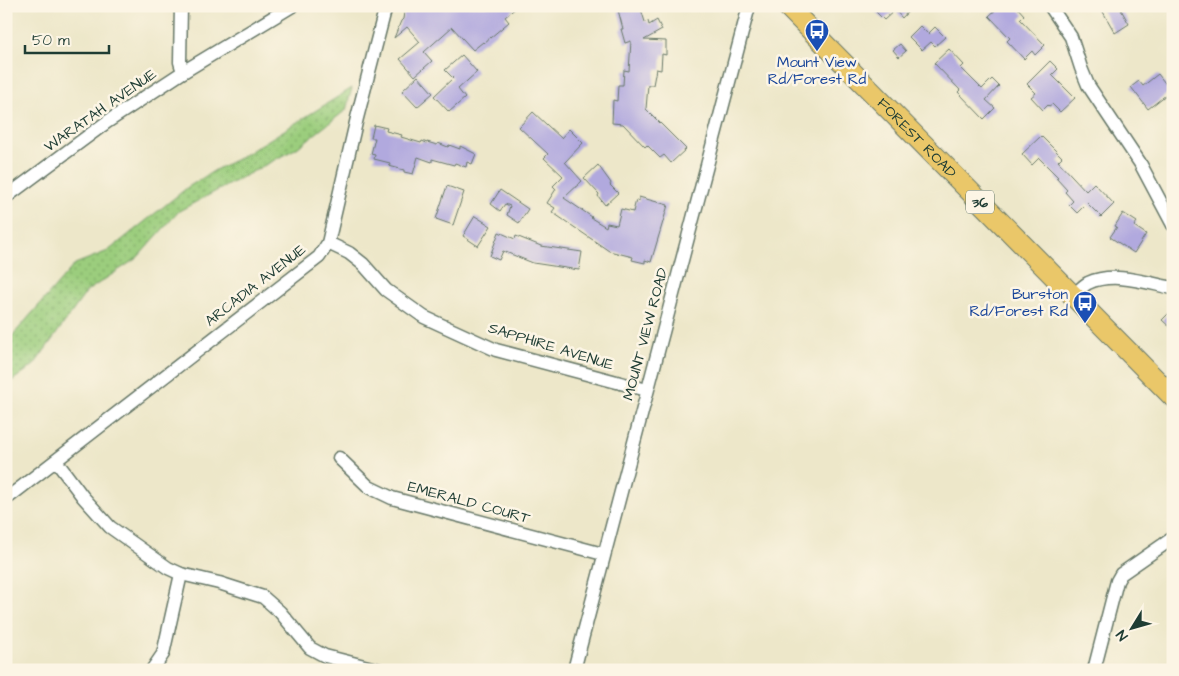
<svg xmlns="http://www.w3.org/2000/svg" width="1179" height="676" font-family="'Architects Daughter',sans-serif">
	<defs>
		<pattern id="park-dots" width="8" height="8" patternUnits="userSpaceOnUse" patternTransform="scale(1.25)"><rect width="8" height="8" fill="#9bcd7d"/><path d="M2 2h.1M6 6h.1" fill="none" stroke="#7ea867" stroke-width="1.8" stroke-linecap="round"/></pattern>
	</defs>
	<rect width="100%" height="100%" fill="#fcf5e5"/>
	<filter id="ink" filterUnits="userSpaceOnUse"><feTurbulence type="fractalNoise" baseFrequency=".02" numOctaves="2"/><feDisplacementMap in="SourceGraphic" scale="10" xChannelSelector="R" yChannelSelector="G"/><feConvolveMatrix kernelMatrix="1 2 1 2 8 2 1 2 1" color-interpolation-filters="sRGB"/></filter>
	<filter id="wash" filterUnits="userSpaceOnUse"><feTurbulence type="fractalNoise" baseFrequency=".0096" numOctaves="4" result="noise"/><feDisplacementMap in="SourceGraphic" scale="20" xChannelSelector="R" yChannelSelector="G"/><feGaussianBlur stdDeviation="1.12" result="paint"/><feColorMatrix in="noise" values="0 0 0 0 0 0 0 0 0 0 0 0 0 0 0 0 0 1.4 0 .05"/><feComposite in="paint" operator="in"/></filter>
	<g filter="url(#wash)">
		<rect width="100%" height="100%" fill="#ede7c9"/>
		<path fill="url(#park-dots)" stroke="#5d8558" d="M 352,88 L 346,110 L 297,148 L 179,211 L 137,258 L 87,291 L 34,365 L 6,385 L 6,343 L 75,264 L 108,251 L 188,187 L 217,169 L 241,157 Z"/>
		<g id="blocks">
			<g fill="#b1a9de">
				<path d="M 405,6 L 518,6 L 505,17 L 509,22 L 484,43 L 483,42 L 473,50 L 452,27 L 424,52 L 432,61 L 415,76 L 400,59 L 420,42 L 407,27 L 394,38 L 401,21 L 403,19 Z"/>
				<path d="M 617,6 L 640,6 L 645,22 L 648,21 L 649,25 L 657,20 L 662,30 L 644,40 L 666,41 L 666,55 L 662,54 L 661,70 L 656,69 L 653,85 L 648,85 L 646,109 L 686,149 L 671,163 L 664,155 L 660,158 L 647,145 L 645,147 L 623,124 L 612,123 L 613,100 L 617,101 L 618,85 L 623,85 L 624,70 L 629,71 L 631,41 L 625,43 L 621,29 L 623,29 Z"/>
				<path d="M 883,6 L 913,6 L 902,18 L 895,10 L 884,20 L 876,12 Z"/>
				<path d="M 1000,6 L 1016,6 L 1024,15 L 1020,19 L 1045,45 L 1035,55 L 1032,51 L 1024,59 L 1007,41 L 1010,38 L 989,16 Z"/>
				<path d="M 1108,6 L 1119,6 L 1129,24 L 1115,33 L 1102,10 Z"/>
				<path d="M 920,26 L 928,34 L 935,27 L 945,37 L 935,46 L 931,42 L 922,50 L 909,37 Z"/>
				<path d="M 900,44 L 906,51 L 899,57 L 893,50 Z"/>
				<path d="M 949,49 L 964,65 L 961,68 L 982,89 L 992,79 L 999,86 L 986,100 L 995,108 L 984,119 L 958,92 L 960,90 L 934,63 Z"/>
				<path d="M 462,55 L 477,72 L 458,89 L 465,98 L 449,112 L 434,96 L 453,78 L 445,70 Z"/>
				<path d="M 1050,61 L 1058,69 L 1052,75 L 1075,98 L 1060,112 L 1052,104 L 1049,106 L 1048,105 L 1043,110 L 1031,97 L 1036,93 L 1027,84 Z"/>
				<path d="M 1158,74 L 1171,91 L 1148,109 L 1131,87 L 1139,81 L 1143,86 Z"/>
				<path d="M 418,76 L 433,93 L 417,107 L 402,91 Z"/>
				<path d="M 533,112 L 561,138 L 569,129 L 583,143 L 565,162 L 582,181 L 564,198 L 592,217 L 591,218 L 606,227 L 607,223 L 617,225 L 621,209 L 633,212 L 636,200 L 639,201 L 639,197 L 668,205 L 651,262 L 645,260 L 645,263 L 632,260 L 633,257 L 609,251 L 552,212 L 555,208 L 547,203 L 556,189 L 553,186 L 563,176 L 544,158 L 548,154 L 519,127 Z"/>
				<path d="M 374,125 L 387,128 L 386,131 L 402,135 L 401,137 L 421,143 L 422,141 L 427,143 L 427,142 L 437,145 L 438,143 L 448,147 L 449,145 L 460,149 L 460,146 L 476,154 L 472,164 L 467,162 L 466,167 L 455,163 L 454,165 L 432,159 L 432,162 L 418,157 L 413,174 L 404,172 L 404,170 L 389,166 L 390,163 L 374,159 L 375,155 L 371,154 L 375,138 L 371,138 Z"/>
				<path d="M 1041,136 L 1062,157 L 1058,161 L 1086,191 L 1094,183 L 1114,204 L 1101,217 L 1087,203 L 1077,213 L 1069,205 L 1073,201 L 1065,192 L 1067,190 L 1056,178 L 1058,177 L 1039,158 L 1032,165 L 1022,154 Z"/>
				<path d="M 598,165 L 611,183 L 610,185 L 618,193 L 605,205 L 598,196 L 599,194 L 584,178 Z"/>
				<path d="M 447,186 L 464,192 L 453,225 L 436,219 Z"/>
				<path d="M 500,190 L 528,209 L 519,223 L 507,215 L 510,206 L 505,204 L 500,211 L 491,204 Z"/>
				<path d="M 1123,213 L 1137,222 L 1134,226 L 1146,234 L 1134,253 L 1110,237 L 1117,227 L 1115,226 Z"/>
				<path d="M 475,216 L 491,226 L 478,246 L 463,236 Z"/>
				<path d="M 499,232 L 515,239 L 516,236 L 541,246 L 582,252 L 579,270 L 533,263 L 503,251 L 499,260 L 490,256 Z"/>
				<path d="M 1173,309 L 1173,330 L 1162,320 Z"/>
			</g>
		</g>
	</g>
	<g filter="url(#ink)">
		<use href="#blocks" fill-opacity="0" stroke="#677868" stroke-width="1"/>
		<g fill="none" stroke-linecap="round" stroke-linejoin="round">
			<defs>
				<g id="street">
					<path d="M 181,6 L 180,62 L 183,72"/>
					<path d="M 1050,6 L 1071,37 L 1081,68 L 1088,85 L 1140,163 L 1173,225"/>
					<path d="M 6,197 L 107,122 L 183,72 L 292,6"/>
					<path d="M 328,243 L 349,253 L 363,264 L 386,290 L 424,317 L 496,350 L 647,390"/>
					<path d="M 1073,296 C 1078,292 1082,286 1088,283 C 1114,271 1147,283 1173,288"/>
					<path d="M 339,458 L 369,487 L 392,498 L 603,554"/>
					<path d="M 56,461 L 83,497 L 110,527 L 168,568 L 181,574 L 219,583 L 263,597 L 280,612 L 310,648 L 325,656 L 380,670"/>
					<path d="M 6,499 L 319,257 L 328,243 L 357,118 L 386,6"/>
					<path d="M 152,670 L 163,654 L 181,574"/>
					<path d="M 574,670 L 749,6"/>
					<path d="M 1094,670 L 1117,581 L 1121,574 L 1173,538"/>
				</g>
				<g id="primary">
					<path id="s1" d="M 787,6 L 1173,397"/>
				</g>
			</defs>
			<use href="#street" stroke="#677868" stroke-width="15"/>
			<use href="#primary" stroke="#677868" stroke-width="22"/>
			<use href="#street" stroke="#fff" stroke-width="12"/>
			<use href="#primary" stroke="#eac769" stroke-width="20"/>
		</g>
	</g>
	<defs>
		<symbol id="bus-pin" viewBox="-11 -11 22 30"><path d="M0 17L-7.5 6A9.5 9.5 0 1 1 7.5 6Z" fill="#1a4fb4" stroke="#fcf5e5"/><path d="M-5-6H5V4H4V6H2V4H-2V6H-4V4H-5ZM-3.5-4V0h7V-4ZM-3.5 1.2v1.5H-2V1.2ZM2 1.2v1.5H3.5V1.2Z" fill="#fff"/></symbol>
	</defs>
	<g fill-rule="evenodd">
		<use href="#bus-pin" x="803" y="17" width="28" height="38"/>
		<use href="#bus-pin" x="1071" y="289" width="28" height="38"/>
	</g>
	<g text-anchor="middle" stroke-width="5" stroke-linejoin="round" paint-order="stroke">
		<rect fill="#fcf5e5" stroke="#617469" stroke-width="1" x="966" y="190.5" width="28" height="23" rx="4"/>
		<g font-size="14" font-weight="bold" fill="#1f3d34">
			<text x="980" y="207">36</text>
		</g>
		<g font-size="15" fill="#164399" stroke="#fcf5e5">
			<text x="817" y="67">Mount View<tspan x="817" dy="17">Rd/Forest Rd</tspan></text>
			<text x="1068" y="299" text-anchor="end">Burston<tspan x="1068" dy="17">Rd/Forest Rd</tspan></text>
		</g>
		<g font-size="15" fill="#1f3d34" stroke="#fcf5e5">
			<text transform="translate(100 110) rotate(-35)" y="5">WARATAH AVENUE</text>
			<text dy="5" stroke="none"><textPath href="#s1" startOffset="185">FOREST ROAD</textPath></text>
			<text transform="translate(255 285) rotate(-38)" y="5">ARCADIA AVENUE</text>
			<text transform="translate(645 334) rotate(-75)" y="5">MOUNT VIEW ROAD</text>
			<text transform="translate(551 346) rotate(17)" y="5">SAPPHIRE AVENUE</text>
			<text transform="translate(469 502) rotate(15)" y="5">EMERALD COURT</text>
		</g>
	</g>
	<rect width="1179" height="676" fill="none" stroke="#fcf5e5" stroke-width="25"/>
	<g transform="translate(1132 628) rotate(233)" stroke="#fcf5e5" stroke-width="4" paint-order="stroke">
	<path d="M0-4L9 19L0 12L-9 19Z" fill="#1f3d34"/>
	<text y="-8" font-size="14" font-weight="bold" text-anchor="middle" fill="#1f3d34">N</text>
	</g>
	<path d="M25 45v8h84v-8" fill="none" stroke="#1f3d34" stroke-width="2.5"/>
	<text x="32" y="45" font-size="15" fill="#1f3d34" stroke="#fcf5e5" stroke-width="4" paint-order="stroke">50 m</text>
</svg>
